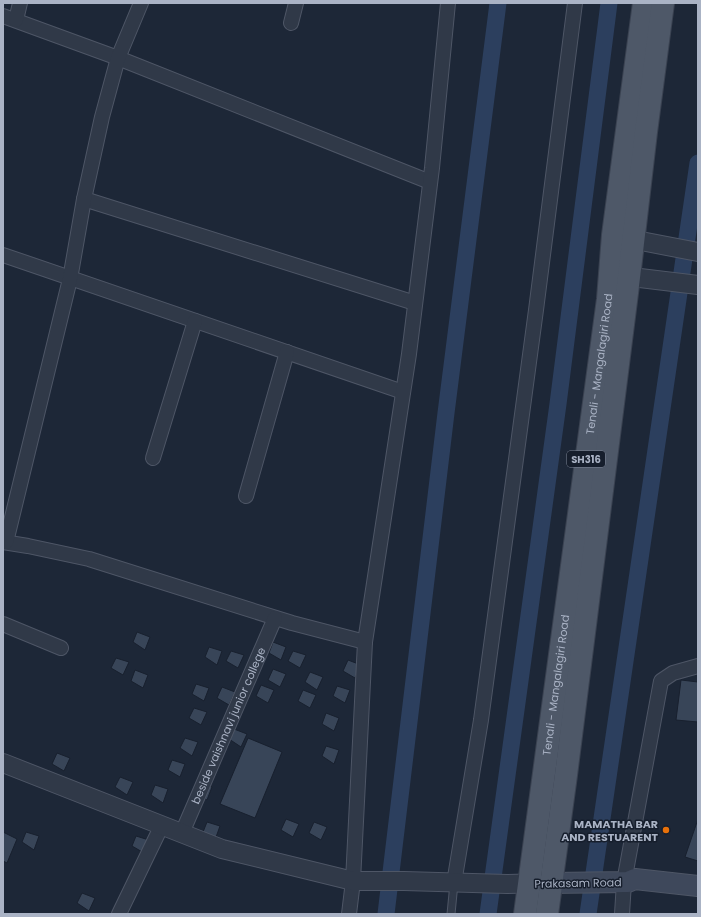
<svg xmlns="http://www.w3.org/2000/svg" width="701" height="917" font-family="Poppins,sans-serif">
	<rect width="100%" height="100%" fill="#1d2737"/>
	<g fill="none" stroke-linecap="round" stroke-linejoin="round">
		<g stroke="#2c3f5e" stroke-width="17">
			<path d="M 386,914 L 446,413 L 498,3"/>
			<path d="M 488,914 L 558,404 L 609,3"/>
			<path d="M 588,914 L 698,163"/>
		</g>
	</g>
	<g fill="#384558" stroke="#18202e">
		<path d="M 137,632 L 150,637 L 145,650 L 133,642 Z"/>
		<path d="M 273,642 L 286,647 L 281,660 L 269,653 Z"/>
		<path d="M 209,647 L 222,651 L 217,665 L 205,657 Z"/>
		<path d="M 231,651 L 244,655 L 238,668 L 226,661 Z"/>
		<path d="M 293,651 L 306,655 L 300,668 L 288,661 Z"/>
		<path d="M 116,658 L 129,662 L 123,675 L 111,668 Z"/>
		<path d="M 348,660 L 361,665 L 355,678 L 343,671 Z"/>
		<path d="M 273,669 L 286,674 L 280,687 L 268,680 Z"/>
		<path d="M 135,670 L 148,675 L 143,688 L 131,681 Z"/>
		<path d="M 310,672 L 323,677 L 317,690 L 305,682 Z"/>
		<path d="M 681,680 L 698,682 L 698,722 L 676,720 Z"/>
		<path d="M 196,684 L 209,688 L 204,701 L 192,694 Z"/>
		<path d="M 261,685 L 274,690 L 268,703 L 256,696 Z"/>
		<path d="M 337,686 L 350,690 L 345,703 L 333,696 Z"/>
		<path d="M 222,687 L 235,692 L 229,705 L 217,698 Z"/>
		<path d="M 303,690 L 316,695 L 310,708 L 298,701 Z"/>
		<path d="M 194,708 L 207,712 L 201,725 L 189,718 Z"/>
		<path d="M 326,713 L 339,718 L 334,731 L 322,724 Z"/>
		<path d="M 234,729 L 247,734 L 241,747 L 229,739 Z"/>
		<path d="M 185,738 L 198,742 L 192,756 L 180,748 Z"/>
		<path d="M 248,738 L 282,752 L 255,818 L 220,804 Z"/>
		<path d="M 326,746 L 339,750 L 334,764 L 322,756 Z"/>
		<path d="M 57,753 L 70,758 L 64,771 L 52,764 Z"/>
		<path d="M 172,760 L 185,764 L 180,777 L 168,770 Z"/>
		<path d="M 120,777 L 133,782 L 127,795 L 115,787 Z"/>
		<path d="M 199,783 L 212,787 L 207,800 L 195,793 Z"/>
		<path d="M 155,785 L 168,789 L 163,803 L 151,795 Z"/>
		<path d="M 286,819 L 299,824 L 293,837 L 281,830 Z"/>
		<path d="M 698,819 L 698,861 L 685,857 Z"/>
		<path d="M 207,822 L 220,826 L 215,840 L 203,832 Z"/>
		<path d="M 314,822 L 327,827 L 321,840 L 309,833 Z"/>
		<path d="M 3,832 L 17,839 L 7,863 L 3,861 Z"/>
		<path d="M 26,832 L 39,836 L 34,850 L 22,842 Z"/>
		<path d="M 136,836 L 149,840 L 144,853 L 132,846 Z"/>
		<path d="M 82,893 L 95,898 L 89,911 L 77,903 Z"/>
	</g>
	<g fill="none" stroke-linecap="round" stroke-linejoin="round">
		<defs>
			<path id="service" d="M 451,914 L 454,883"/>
			<g id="minor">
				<path d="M 3,16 L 118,58 L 430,182"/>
				<path d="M 16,20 L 20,3"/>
				<path d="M 291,23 L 296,3"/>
				<path d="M 84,199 L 415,303"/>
				<path d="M 3,255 L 403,392"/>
				<path d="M 153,458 L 195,321"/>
				<path d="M 246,496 L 287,352"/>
				<path d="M 3,542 L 28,546 L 89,559 L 292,623 L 365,642"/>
				<path d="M 6,542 L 70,279 L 84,199 L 102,117 L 118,58 L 141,3"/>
				<path d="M 3,624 L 61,648"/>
				<path id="s1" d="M 182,833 L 275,618"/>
				<path d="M 454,883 L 481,720 L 536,310 L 575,3"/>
				<path d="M 119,914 L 162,825"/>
				<path d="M 349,914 L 353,881 L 365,642 L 409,354 L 432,168 L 448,3"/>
				<path d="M 622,914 L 624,882 L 661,681 L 673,673 L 698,666"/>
			</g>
			<g id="tertiary">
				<path d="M 620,236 L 641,241 L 698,252"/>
				<path d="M 615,275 L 698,285"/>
				<path d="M 3,763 L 222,849 L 353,881 L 404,881 L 507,884 L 542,883"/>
			</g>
			<path id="secondary" d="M 551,883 L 628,882 L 635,879 L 698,886"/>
			<g id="primary">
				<path id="s2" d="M 525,914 L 608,299 L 613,235 L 644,3"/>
				<path d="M 547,914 L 566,775 L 629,277 L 646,132 L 663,3"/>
			</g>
		</defs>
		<use href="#service" stroke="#4e5666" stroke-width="9"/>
		<use href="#minor" stroke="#4e5666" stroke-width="16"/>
		<use href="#tertiary" stroke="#4e5666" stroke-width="20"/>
		<use href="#secondary" stroke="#4e5666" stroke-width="22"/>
		<use href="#primary" stroke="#3a4251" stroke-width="24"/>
		<use href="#service" stroke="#303948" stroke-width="7"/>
		<use href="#minor" stroke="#303948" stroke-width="14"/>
		<use href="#tertiary" stroke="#303948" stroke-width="18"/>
		<use href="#secondary" stroke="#3e485b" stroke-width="20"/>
		<use href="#primary" stroke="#4e5868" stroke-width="22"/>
	</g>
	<circle fill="#e8710a" stroke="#161e2c" stroke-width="1.5" cx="666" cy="830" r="4"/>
	<g text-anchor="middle" stroke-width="3" stroke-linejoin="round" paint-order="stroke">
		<rect fill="#161e2c" stroke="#7e8697" stroke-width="1" x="567" y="451" width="38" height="16" rx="3"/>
		<g font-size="10" font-weight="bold" fill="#aab3c5">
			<text x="586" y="463">SH316</text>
		</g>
		<g font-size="11" fill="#aab3c5" stroke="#161e2c">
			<text dy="4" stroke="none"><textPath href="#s2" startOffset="555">Tenali - Mangalagiri Road</textPath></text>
			<text dy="4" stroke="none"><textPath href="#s2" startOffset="231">Tenali - Mangalagiri Road</textPath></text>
			<text dy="4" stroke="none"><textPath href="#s1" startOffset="117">beside vaishnavi junior college</textPath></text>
			<text transform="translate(578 883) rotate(-1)" y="4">Prakasam Road</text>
		</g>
		<g font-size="11" font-weight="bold" fill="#aab3c5" stroke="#161e2c" text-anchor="end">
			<text x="658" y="828">MAMATHA BAR<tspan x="658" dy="13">AND RESTUARENT</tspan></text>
		</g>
	</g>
	<rect width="701" height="917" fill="none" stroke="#aab3c5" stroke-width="8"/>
</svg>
